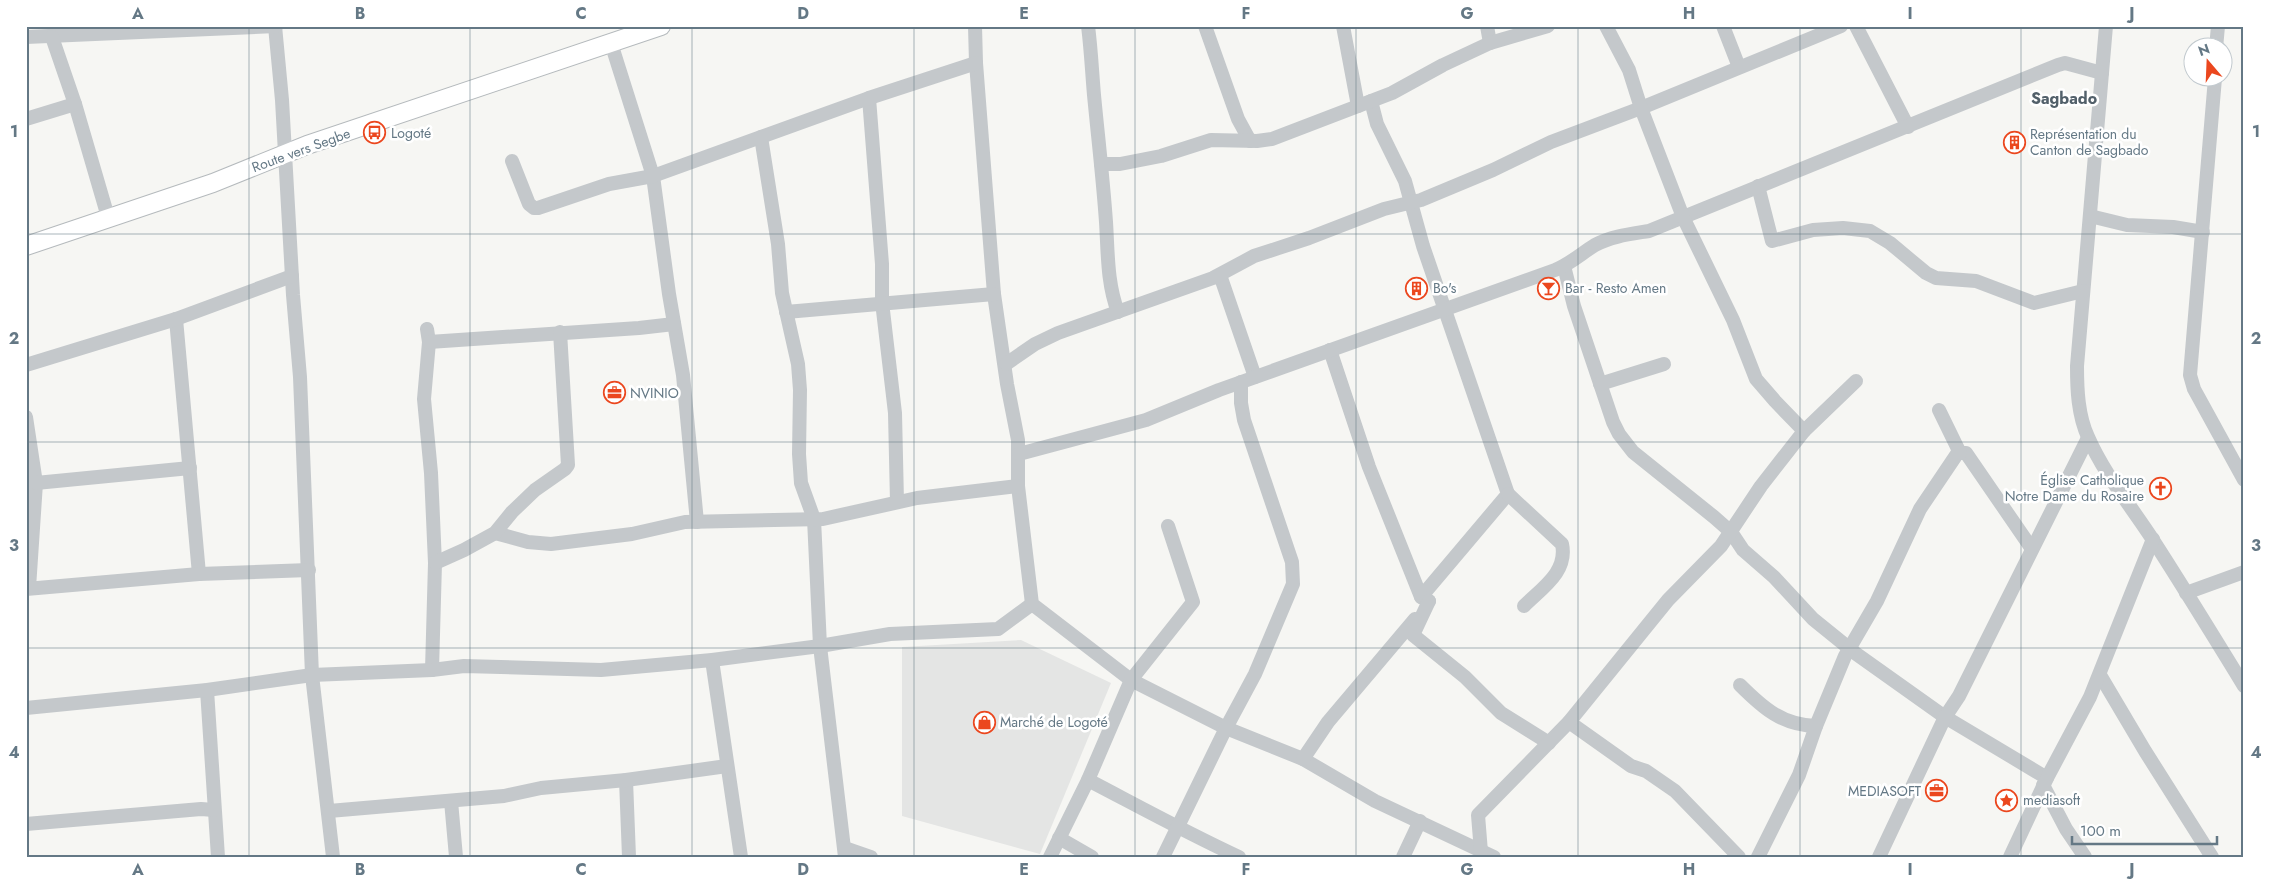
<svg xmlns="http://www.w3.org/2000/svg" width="2270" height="883" font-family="Jost,sans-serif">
	<rect width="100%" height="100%" fill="#f6f6f3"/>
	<path fill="#e4e5e4" d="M 1021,640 L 1111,683 L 1040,854 L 902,816 L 902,647 Z"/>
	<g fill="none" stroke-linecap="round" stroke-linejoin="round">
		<defs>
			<path id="major" d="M 26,246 L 213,183 L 307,145 L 661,26"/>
		</defs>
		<use href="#major" stroke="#b5babd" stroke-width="20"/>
		<g stroke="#c4c8cb" stroke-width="14">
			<path d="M 275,26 L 282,100 L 293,295 L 300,377 L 312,675 L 333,857"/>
			<path d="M 975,26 L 976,63 L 994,294 L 1007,384 L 1018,440 L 1018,486 L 1032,604 L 1131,680 L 1226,728 L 1303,759 L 1375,801 L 1494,857"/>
			<path d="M 1088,26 C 1091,49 1092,72 1094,95 C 1098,137 1103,179 1106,222 C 1108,253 1107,283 1118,312"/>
			<path d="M 1205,26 L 1238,119 L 1250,141"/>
			<path d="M 1343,26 L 1358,106"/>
			<path d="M 1487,26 L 1490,43"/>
			<path d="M 1723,26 L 1739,67"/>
			<path d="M 1856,26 L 1908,127"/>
			<path d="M 2106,26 L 2077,366 C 2077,390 2078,415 2088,437 C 2104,474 2131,506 2153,540 C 2184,588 2214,637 2244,686"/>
			<path d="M 26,37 L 276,26"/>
			<path d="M 52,37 L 75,104 L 108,217"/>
			<path d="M 611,43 L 653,176 L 669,294 L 683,375 L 697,522"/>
			<path d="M 2216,48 L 2218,26"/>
			<path d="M 2215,78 L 2190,375 L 2194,389 L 2244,480"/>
			<path d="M 869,98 L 882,264 L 882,302 L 895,413 L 897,502"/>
			<path d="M 1371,101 L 1377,124 L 1405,181 L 1423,246 L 1508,494 L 1421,597 L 1429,601"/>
			<path d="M 26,119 L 75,104"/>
			<path d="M 761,137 L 778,244 L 782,293 L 798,364 L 800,390 L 799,454 L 801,483 L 814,519 L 820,646 L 845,857"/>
			<path d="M 512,161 L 529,204 L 534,208 L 538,208 L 609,184 L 653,176 L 869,98 L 976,63"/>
			<path d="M 1101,164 L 1120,164 L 1161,156 L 1211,140 L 1257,141 L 1272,139 L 1392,93 L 1443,65 L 1490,43 L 1548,26"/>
			<path d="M 1758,186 L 1772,241 L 1813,230 L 1843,228 L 1870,231 L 1890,243 L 1926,273 L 1936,278 L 1976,281 L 2034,303 L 2083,291"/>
			<path d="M 2090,216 L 2127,225 L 2173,227 L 2203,232"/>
			<path d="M 1564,266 L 1574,306 L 1613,422 L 1619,434 L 1633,452 L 1714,517 L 1731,532 L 1743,550 L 1774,577 L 1813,619 L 1855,653 L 1945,717 L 2047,778"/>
			<path d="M 1220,275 L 1255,377"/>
			<path d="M 786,312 L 994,294"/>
			<path d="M 176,319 L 199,574"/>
			<path d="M 427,329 L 429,342 L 424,399 L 431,473 L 435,563 L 432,670"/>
			<path d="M 429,342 L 639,328 L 674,324"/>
			<path d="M 1330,350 L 1369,467 L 1421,597"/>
			<path d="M 1006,364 L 1035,344 L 1058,333 L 1213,278 L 1254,256 L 1309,238 L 1384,209 L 1421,200 L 1493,170 L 1551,142 L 1641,108 L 1841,26"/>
			<path d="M 26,365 L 176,319 L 292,276"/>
			<path d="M 1600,384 L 1664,364"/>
			<path d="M 1939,410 L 1960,453 L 1966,453 L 2032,549"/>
			<path d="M 26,417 L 36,483 L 29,588"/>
			<path d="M 1804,431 L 1856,381"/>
			<path d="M 1019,454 L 1146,420 L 1219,390 L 1555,270 C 1570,264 1582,253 1595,245 C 1612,236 1631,234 1649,231 L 2058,65 L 2065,63 L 2102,73"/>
			<path d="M 36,483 L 190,468"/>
			<path d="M 1508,494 L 1562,544 C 1568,572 1542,588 1524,606"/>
			<path d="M 495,533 L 528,542 L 551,544 L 632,534 L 685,522 L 823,519 L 917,498 L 1018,486"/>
			<path d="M 435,563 L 464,550 L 495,533 L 512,512 L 535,490 L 565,469 L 568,465 L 560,332"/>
			<path d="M 26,589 L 199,574 L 309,570"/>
			<path d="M 2186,593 L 2244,572"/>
			<path d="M 1429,601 L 1413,635 L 1465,677 L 1501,713 L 1549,743"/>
			<path d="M 712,660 L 741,857"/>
			<path d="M 2100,675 L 2145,751 L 2212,857"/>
			<path d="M 1740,685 C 1763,708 1782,725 1816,726"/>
			<path d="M 207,690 L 218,857"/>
			<path d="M 26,708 L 207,690 L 312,675 L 432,670 L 464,666 L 601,670 L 712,660 L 820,646 L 890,634 L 998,629 L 1032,604"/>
			<path d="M 1569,722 L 1631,766 L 1646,771 L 1675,791 L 1739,857"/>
			<path d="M 1303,759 L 1328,722 L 1415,619"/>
			<path d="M 626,780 L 629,857"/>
			<path d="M 1088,780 C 1138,806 1187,833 1239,857"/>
			<path d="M 2043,785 L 2066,829 L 2085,857"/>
			<path d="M 451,801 L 456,857"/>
			<path d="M 329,811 L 504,796 L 541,788 L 626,780 L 727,766"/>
			<path d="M 26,824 L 201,809 L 214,810"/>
			<path d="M 1059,838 L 1092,857"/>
			<path d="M 845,848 L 871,857"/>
			<path d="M 1481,852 L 1478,815 L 1569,722 L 1668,600 L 1721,546 L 1761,486 L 1804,431 L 1775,401 L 1756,379 L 1733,320 L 1683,217 L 1641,108 L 1629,70 L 1606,26"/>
			<path d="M 1050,857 L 1088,780 L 1131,680 L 1193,602 L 1168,526"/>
			<path d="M 1163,857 L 1226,728 L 1255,674 L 1293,584 L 1292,562 L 1244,420 L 1241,403 L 1241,382"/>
			<path d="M 1403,857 L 1420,821"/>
			<path d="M 1758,857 L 1799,775 L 1816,726 L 1845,656 L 1877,601 L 1920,509 L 1957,454 L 1960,453"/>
			<path d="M 1879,857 L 1945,717 L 1959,696 L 2088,438"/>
			<path d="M 2010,857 L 2047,778 L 2090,697 L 2153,539"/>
		</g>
		<use href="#major" stroke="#fff" stroke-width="18"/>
	</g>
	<path fill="none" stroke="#647885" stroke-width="1" stroke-opacity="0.55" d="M 249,26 L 249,857M 470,26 L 470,857M 692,26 L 692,857M 914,26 L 914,857M 1135,26 L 1135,857M 1356,26 L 1356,857M 1578,26 L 1578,857M 1800,26 L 1800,857M 2021,26 L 2021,857M 26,234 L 2244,234M 26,442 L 2244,442M 26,648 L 2244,648"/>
	<defs>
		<symbol id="bus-ring" viewBox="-11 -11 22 22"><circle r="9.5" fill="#fff" stroke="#eb471e" stroke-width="1.5"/><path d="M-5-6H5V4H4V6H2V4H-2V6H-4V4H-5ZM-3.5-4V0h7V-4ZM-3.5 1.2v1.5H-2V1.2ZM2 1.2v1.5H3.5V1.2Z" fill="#eb471e"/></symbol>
		<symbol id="building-ring" viewBox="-11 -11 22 22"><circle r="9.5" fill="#fff" stroke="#eb471e" stroke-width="1.5"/><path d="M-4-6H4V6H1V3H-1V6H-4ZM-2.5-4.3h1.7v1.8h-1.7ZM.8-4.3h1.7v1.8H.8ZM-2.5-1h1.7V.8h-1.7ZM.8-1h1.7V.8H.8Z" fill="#eb471e"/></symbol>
		<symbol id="bar-ring" viewBox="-11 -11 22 22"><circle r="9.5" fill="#fff" stroke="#eb471e" stroke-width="1.5"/><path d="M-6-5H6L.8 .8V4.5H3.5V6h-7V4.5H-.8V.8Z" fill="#eb471e"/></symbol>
		<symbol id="office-ring" viewBox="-11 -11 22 22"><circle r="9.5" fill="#fff" stroke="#eb471e" stroke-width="1.5"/><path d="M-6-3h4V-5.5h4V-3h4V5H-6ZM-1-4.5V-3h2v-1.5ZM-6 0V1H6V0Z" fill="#eb471e"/></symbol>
		<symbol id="church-ring" viewBox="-11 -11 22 22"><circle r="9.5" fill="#fff" stroke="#eb471e" stroke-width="1.5"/><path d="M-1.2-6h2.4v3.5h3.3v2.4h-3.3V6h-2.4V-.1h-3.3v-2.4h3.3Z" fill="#eb471e"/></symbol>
		<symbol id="shop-ring" viewBox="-11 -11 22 22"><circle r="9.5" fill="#fff" stroke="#eb471e" stroke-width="1.5"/><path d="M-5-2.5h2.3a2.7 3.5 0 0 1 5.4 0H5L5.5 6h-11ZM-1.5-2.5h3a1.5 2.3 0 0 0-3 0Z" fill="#eb471e"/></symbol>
		<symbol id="sight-ring" viewBox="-11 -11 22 22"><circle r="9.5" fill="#fff" stroke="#eb471e" stroke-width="1.5"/><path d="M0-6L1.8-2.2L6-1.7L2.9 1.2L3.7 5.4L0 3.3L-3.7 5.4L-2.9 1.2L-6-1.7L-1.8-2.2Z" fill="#eb471e"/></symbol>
	</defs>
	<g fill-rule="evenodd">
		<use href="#bus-ring" x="362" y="120" width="25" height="25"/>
		<use href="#building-ring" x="2002" y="130" width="25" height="25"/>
		<use href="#building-ring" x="1404" y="276" width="25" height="25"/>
		<use href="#bar-ring" x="1536" y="276" width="25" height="25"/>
		<use href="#office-ring" x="602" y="380" width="25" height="25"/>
		<use href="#church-ring" x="2148" y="476" width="25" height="25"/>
		<use href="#shop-ring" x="972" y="710" width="25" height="25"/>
		<use href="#office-ring" x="1924" y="778" width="25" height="25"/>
		<use href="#sight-ring" x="1994" y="788" width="25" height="25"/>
	</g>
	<g text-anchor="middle" stroke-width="5" stroke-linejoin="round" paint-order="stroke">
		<g font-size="14" fill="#647885" stroke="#fff" text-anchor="start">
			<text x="391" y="138">Logoté</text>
			<text x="2030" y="139">Représentation du<tspan x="2030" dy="16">Canton de Sagbado</tspan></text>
			<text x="1433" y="293">Bo's</text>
			<text x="1565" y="293">Bar - Resto Amen</text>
			<text x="630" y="398">NVINIO</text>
			<text x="2144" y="485" text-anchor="end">Église Catholique<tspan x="2144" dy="16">Notre Dame du Rosaire</tspan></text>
			<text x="1000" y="727">Marché de Logoté</text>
			<text x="1921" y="796" text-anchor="end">MEDIASOFT</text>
			<text x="2023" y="805">mediasoft</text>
		</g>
		<g font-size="14" fill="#647885" stroke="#fff">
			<text transform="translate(301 150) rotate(-20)" y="5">Route vers Segbe</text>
		</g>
		<g font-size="16" font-weight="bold" fill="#52606a" stroke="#fff">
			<text x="2064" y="104">Sagbado</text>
		</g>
	</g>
	<rect width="2270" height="883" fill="none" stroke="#ffffff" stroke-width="55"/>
	<g transform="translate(2208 62) rotate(341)"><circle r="24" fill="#ffffff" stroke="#c1c9ce"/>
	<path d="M0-4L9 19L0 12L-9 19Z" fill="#eb471e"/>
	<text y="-8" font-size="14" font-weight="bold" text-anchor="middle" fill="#647885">N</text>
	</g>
	<path d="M2072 836v8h145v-8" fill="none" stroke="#647885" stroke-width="2.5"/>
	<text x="2080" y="836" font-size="15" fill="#647885" stroke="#ffffff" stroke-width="4" paint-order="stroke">100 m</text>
	<rect x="28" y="28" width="2214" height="828" fill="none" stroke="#647885" stroke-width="2"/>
	<g font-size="16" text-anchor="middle" font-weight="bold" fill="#647885">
		<text x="138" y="19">A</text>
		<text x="360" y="19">B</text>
		<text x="581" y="19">C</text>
		<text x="803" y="19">D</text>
		<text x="1024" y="19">E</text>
		<text x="1246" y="19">F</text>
		<text x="1467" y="19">G</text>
		<text x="1689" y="19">H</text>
		<text x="1910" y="19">I</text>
		<text x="2132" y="19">J</text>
		<text x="14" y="137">1</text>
		<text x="2256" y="137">1</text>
		<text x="14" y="344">2</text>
		<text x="2256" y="344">2</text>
		<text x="14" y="551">3</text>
		<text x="2256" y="551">3</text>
		<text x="14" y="758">4</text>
		<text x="2256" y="758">4</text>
		<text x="138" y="875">A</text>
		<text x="360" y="875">B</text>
		<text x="581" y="875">C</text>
		<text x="803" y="875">D</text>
		<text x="1024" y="875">E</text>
		<text x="1246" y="875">F</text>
		<text x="1467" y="875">G</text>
		<text x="1689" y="875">H</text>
		<text x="1910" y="875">I</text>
		<text x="2132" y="875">J</text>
	</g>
</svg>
